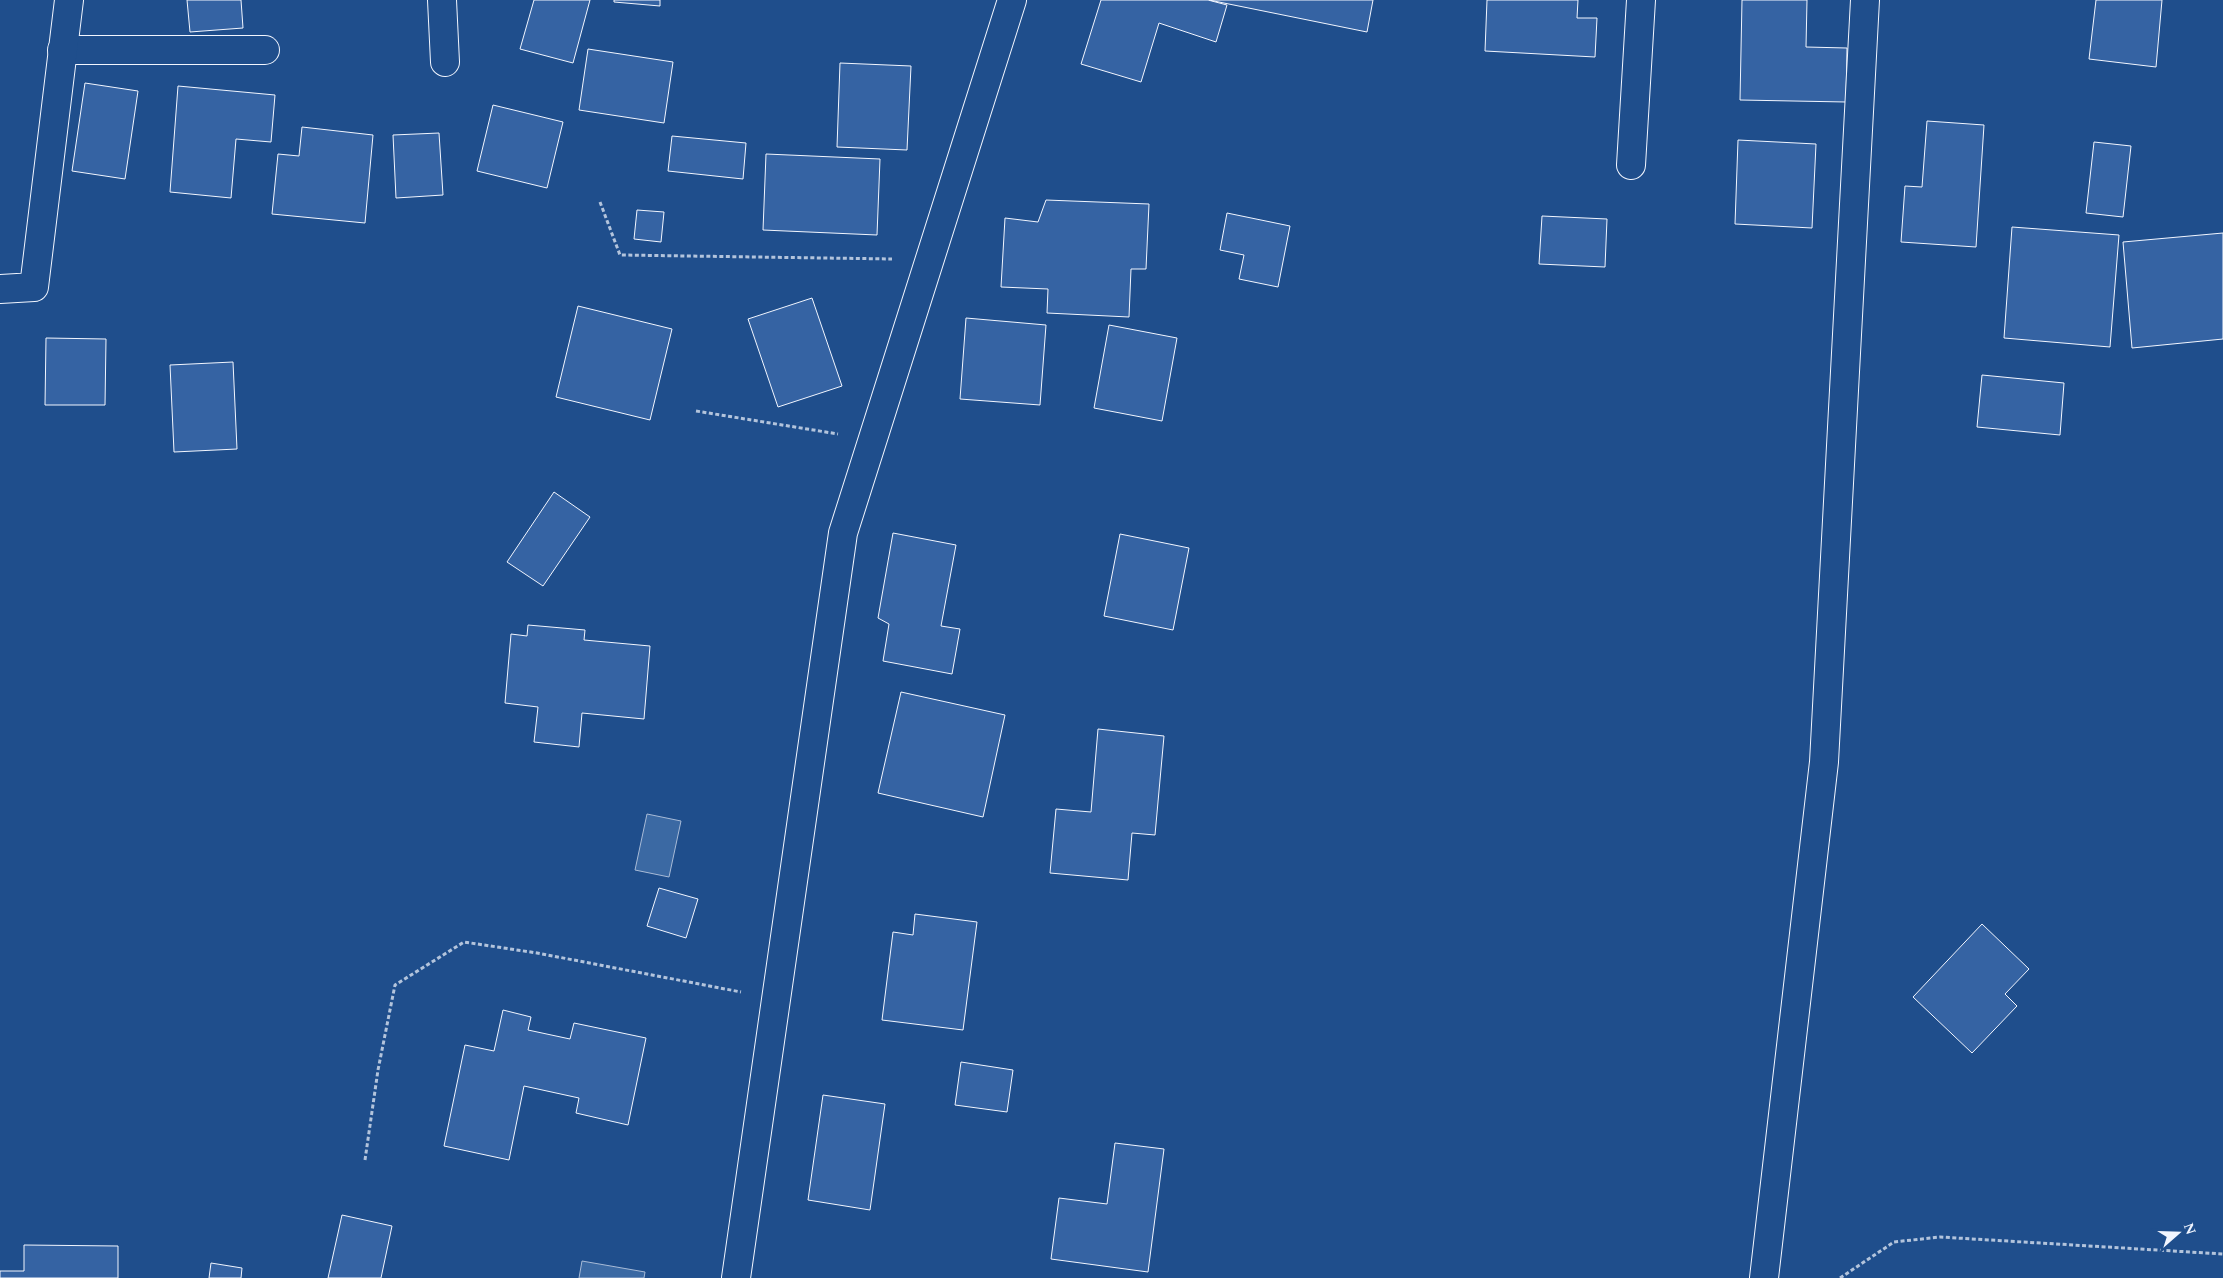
<svg xmlns="http://www.w3.org/2000/svg" width="2223" height="1278" font-family="Spectral,serif">
	<rect width="100%" height="100%" fill="#1f4e8c"/>
	<g fill="#3b69a3" stroke="#a8bbd7">
		<path d="M 647,814 L 681,821 L 669,877 L 635,870 Z"/>
		<path d="M 582,1261 L 645,1272 L 644,1278 L 579,1278 Z"/>
	</g>
	<g fill="#3563a3" stroke="#f2f6ff">
		<path d="M 187,0 L 241,0 L 243,28 L 190,32 Z"/>
		<path d="M 534,0 L 590,0 L 573,63 L 520,49 Z"/>
		<path d="M 614,0 L 660,0 L 660,6 L 614,2 Z"/>
		<path d="M 1101,0 L 1208,0 L 1227,5 L 1216,42 L 1159,23 L 1141,82 L 1081,64 Z"/>
		<path d="M 1209,0 L 1373,0 L 1367,32 Z"/>
		<path d="M 1487,0 L 1578,0 L 1577,18 L 1597,18 L 1595,57 L 1485,51 Z"/>
		<path d="M 1742,0 L 1807,0 L 1806,47 L 1847,48 L 1846,102 L 1740,100 Z"/>
		<path d="M 2096,0 L 2162,0 L 2156,67 L 2089,59 Z"/>
		<path d="M 588,49 L 673,62 L 664,123 L 579,110 Z"/>
		<path d="M 840,63 L 911,66 L 907,150 L 837,147 Z"/>
		<path d="M 85,83 L 138,91 L 125,179 L 72,171 Z"/>
		<path d="M 178,86 L 275,95 L 271,142 L 236,139 L 231,198 L 170,192 Z"/>
		<path d="M 493,105 L 563,122 L 547,188 L 477,171 Z"/>
		<path d="M 1927,121 L 1984,125 L 1976,247 L 1901,242 L 1905,186 L 1922,187 Z"/>
		<path d="M 302,127 L 373,135 L 365,223 L 272,214 L 278,154 L 299,156 Z"/>
		<path d="M 439,133 L 443,195 L 396,198 L 393,135 Z"/>
		<path d="M 672,136 L 746,143 L 743,179 L 668,171 Z"/>
		<path d="M 1738,140 L 1816,144 L 1812,228 L 1735,224 Z"/>
		<path d="M 2094,142 L 2131,146 L 2123,217 L 2086,213 Z"/>
		<path d="M 766,154 L 880,159 L 877,235 L 763,230 Z"/>
		<path d="M 1046,200 L 1149,204 L 1146,269 L 1131,269 L 1129,317 L 1047,313 L 1048,289 L 1001,287 L 1005,218 L 1038,222 Z"/>
		<path d="M 637,210 L 664,212 L 661,242 L 634,239 Z"/>
		<path d="M 1227,213 L 1290,226 L 1278,287 L 1239,279 L 1244,255 L 1220,250 Z"/>
		<path d="M 1542,216 L 1607,219 L 1605,267 L 1539,264 Z"/>
		<path d="M 2012,227 L 2119,235 L 2110,347 L 2004,338 Z"/>
		<path d="M 2223,233 L 2223,339 L 2132,348 L 2123,242 Z"/>
		<path d="M 812,298 L 842,386 L 778,407 L 748,319 Z"/>
		<path d="M 578,306 L 672,329 L 650,420 L 556,397 Z"/>
		<path d="M 966,318 L 1046,325 L 1040,405 L 960,399 Z"/>
		<path d="M 1109,325 L 1177,338 L 1162,421 L 1094,408 Z"/>
		<path d="M 46,338 L 106,339 L 105,405 L 45,405 Z"/>
		<path d="M 233,362 L 237,449 L 174,452 L 170,365 Z"/>
		<path d="M 1982,375 L 2064,383 L 2060,435 L 1977,427 Z"/>
		<path d="M 554,492 L 590,517 L 543,586 L 507,562 Z"/>
		<path d="M 893,533 L 956,545 L 941,626 L 960,629 L 952,674 L 883,661 L 889,624 L 878,618 Z"/>
		<path d="M 1120,534 L 1189,548 L 1173,630 L 1104,616 Z"/>
		<path d="M 528,625 L 585,630 L 584,640 L 650,646 L 644,719 L 582,713 L 579,747 L 534,742 L 538,707 L 505,703 L 511,634 L 527,636 Z"/>
		<path d="M 901,692 L 1005,715 L 983,817 L 878,793 Z"/>
		<path d="M 1098,729 L 1164,736 L 1155,835 L 1132,833 L 1128,880 L 1050,873 L 1056,809 L 1091,812 Z"/>
		<path d="M 659,888 L 698,899 L 686,938 L 647,926 Z"/>
		<path d="M 915,914 L 977,922 L 963,1030 L 882,1020 L 893,932 L 913,935 Z"/>
		<path d="M 1982,924 L 2029,969 L 2005,994 L 2017,1006 L 1972,1053 L 1913,997 Z"/>
		<path d="M 503,1010 L 531,1017 L 528,1030 L 570,1039 L 574,1023 L 646,1038 L 628,1125 L 576,1113 L 579,1098 L 524,1086 L 509,1160 L 444,1146 L 465,1045 L 494,1051 Z"/>
		<path d="M 961,1062 L 1013,1070 L 1007,1112 L 955,1105 Z"/>
		<path d="M 823,1095 L 885,1104 L 870,1210 L 808,1200 Z"/>
		<path d="M 1115,1143 L 1164,1149 L 1148,1272 L 1051,1259 L 1059,1198 L 1107,1204 Z"/>
		<path d="M 342,1215 L 392,1226 L 381,1278 L 328,1278 Z"/>
		<path d="M 24,1245 L 118,1246 L 118,1278 L 0,1278 L 0,1271 L 24,1271 Z"/>
		<path d="M 211,1263 L 242,1268 L 241,1278 L 209,1278 Z"/>
	</g>
	<g fill="none" stroke-linecap="round" stroke-linejoin="round">
		<defs>
			<g id="minor">
				<path d="M 442,0 L 445,62"/>
				<path d="M 62,50 L 265,50"/>
				<path d="M 1631,165 L 1641,0"/>
				<path d="M 0,289 L 34,287 L 69,0"/>
				<path d="M 736,1278 L 843,533 L 1012,0"/>
				<path d="M 1764,1278 L 1824,762 L 1865,0"/>
			</g>
		</defs>
		<use href="#minor" stroke="#f2f6ff" stroke-width="30"/>
		<g stroke="#b3c4dc" stroke-width="3" stroke-dasharray="4 2.5" stroke-linecap="butt">
			<path d="M 600,202 L 620,255 L 892,259"/>
			<path d="M 696,411 L 838,434"/>
			<path d="M 365,1160 L 378,1070 L 395,985 L 464,942 L 537,953 L 741,992"/>
			<path d="M 1840,1278 L 1894,1242 L 1940,1237 L 2223,1254"/>
		</g>
		<use href="#minor" stroke="#1f4e8c" stroke-width="28"/>
	</g>
	<g transform="translate(2178 1233) rotate(70)" stroke="#1f4e8c" stroke-width="4" paint-order="stroke">
	<path d="M0-4L9 19L0 12L-9 19Z" fill="#f2f6ff"/>
	<text y="-8" font-size="14" font-weight="bold" text-anchor="middle" fill="#f2f6ff">N</text>
	</g>
</svg>
